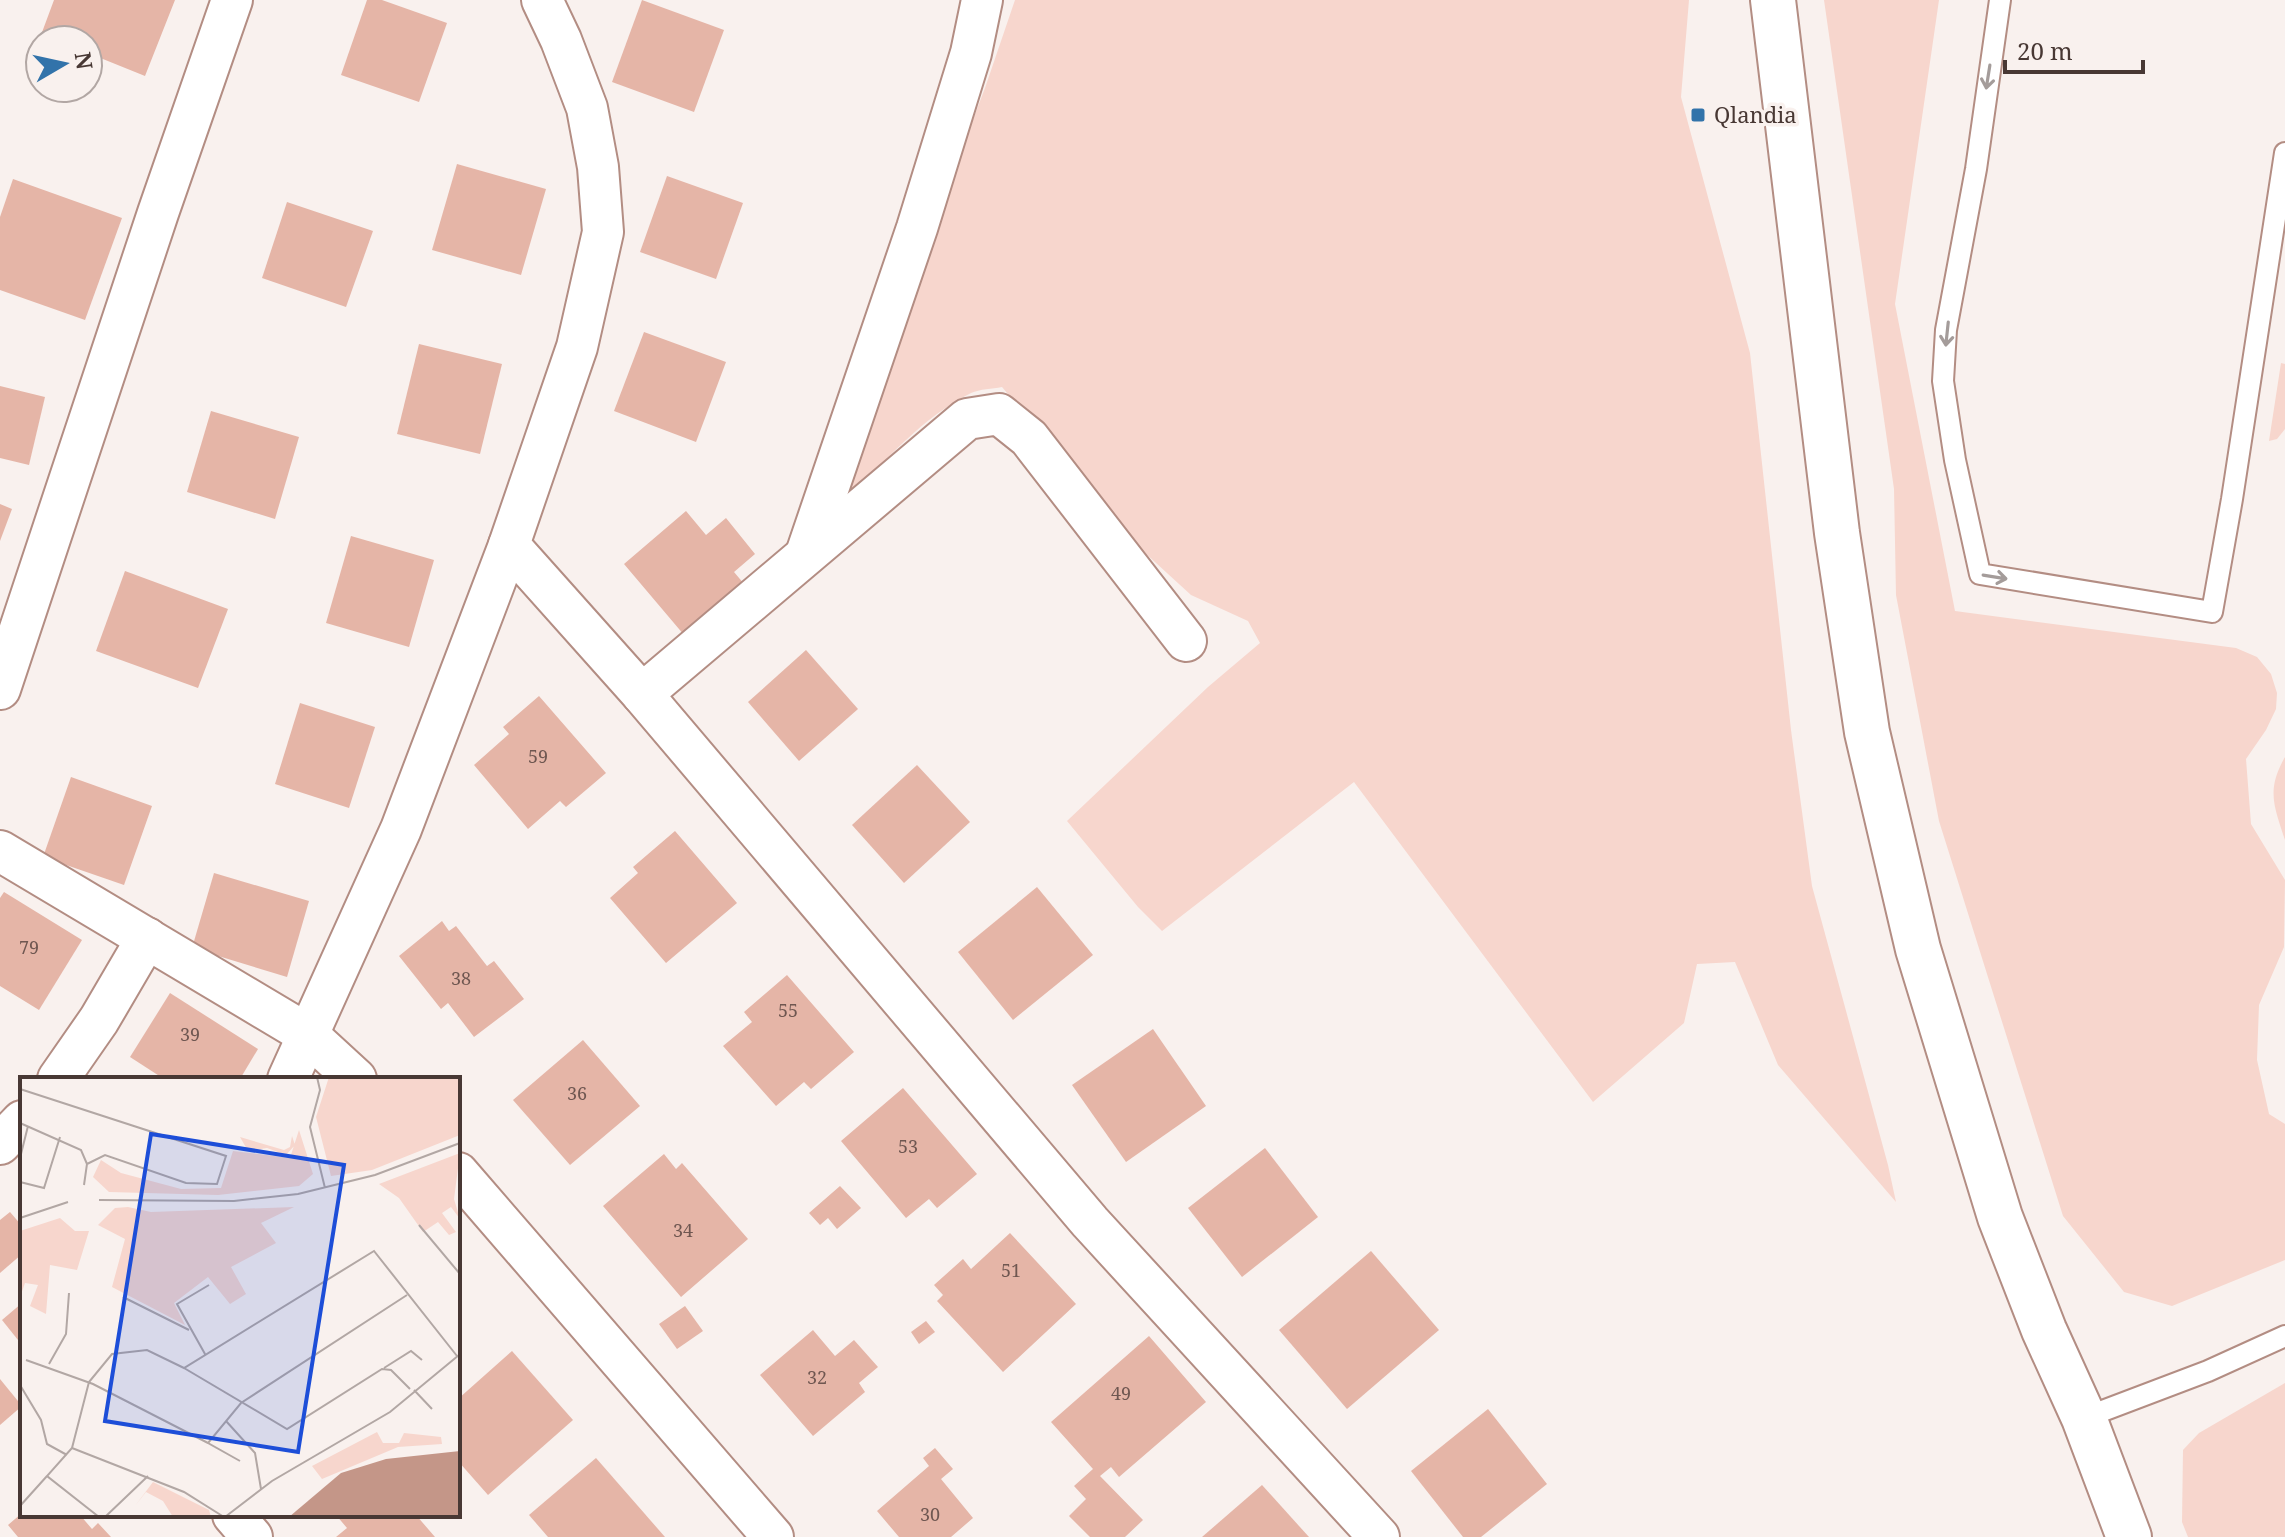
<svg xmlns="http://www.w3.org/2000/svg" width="2285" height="1537" font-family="'Noto Serif',serif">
	<rect width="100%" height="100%" fill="#f9f1ee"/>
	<g fill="#f7d6cd">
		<path d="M 1015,0 L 1689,0 L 1681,97 L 1750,353 L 1791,730 L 1812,886 L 1888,1165 L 1896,1202 L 1778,1065 L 1735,962 L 1697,964 L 1684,1023 L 1593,1102 L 1354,782 L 1162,931 L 1138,907 L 1067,821 L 1208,687 L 1260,643 L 1248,621 L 1191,595 L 1132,541 L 1002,387 C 992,389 980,389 971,393 C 923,417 884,461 848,500 L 841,493 L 899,313 L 985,88 Z"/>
		<path d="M 1824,0 L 1939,0 L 1895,304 L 1955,611 L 2236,648 L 2257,657 L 2271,674 L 2277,693 L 2276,709 L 2266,730 L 2246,759 L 2251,824 L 2285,880 L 2284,947 L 2259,1005 L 2257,1060 L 2269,1114 L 2285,1124 L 2285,1260 L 2172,1306 L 2124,1292 L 2063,1216 L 1939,821 L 1896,595 L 1894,489 Z"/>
		<path d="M 2281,363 L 2285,364 L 2285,429 L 2277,439 L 2269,441 Z"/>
		<path d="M 2285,757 L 2285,840 C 2274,806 2266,790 2285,757 Z"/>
		<path d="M 2285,1383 L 2285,1537 L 2188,1537 L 2182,1522 L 2183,1450 L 2199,1433 Z"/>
	</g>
	<g fill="#e5b5a7">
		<path d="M 54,0 L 175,0 L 145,76 L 88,53 L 88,40 L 54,40 L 41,35 Z"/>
		<path d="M 367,0 L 382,0 L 447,23 L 419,102 L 341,75 Z"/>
		<path d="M 642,0 L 724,30 L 694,112 L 612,82 Z"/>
		<path d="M 457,164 L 546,189 L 521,275 L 432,250 Z"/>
		<path d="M 667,176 L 743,203 L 716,279 L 640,252 Z"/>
		<path d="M 13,179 L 122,218 L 85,320 L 0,290 L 0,217 Z"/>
		<path d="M 287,202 L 373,231 L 346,307 L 262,278 Z"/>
		<path d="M 644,332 L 726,362 L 696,442 L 614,411 Z"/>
		<path d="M 419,344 L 502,364 L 480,454 L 397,434 Z"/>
		<path d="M 0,386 L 45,397 L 29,465 L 0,458 Z"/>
		<path d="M 211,411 L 299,437 L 275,519 L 187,492 Z"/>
		<path d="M 0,504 L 12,509 L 0,541 Z"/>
		<path d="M 686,511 L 706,535 L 726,518 L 755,554 L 734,572 L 750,591 L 690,642 L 624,564 Z"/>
		<path d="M 351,536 L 434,560 L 409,647 L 326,623 Z"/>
		<path d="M 125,571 L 228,609 L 198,688 L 96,651 Z"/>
		<path d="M 806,650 L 858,709 L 799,761 L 748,702 Z"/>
		<path d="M 539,696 L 606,773 L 566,807 L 560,801 L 528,829 L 474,765 L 509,734 L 503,727 Z"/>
		<path d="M 300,703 L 375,727 L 349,808 L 275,784 Z"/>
		<path d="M 917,765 L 970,822 L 904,883 L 852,825 Z"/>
		<path d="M 71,777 L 152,806 L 124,885 L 43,857 Z"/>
		<path d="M 675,831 L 737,903 L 666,963 L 610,898 L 638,873 L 633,867 Z"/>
		<path d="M 214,873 L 309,901 L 287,977 L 192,948 Z"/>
		<path d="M 1037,887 L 1093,955 L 1013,1020 L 958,952 Z"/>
		<path d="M 4,892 L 82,940 L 39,1010 L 0,986 L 0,898 Z"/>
		<path d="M 442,921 L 449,931 L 456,926 L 487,966 L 494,961 L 524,999 L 474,1037 L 448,1003 L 441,1009 L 399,956 Z"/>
		<path d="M 787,975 L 854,1052 L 811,1089 L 804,1082 L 776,1106 L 723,1046 L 752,1022 L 744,1012 Z"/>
		<path d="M 170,993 L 258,1049 L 240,1079 L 164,1079 L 130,1057 Z"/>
		<path d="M 1153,1029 L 1206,1106 L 1126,1162 L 1072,1085 Z"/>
		<path d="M 583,1040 L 640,1106 L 570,1165 L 513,1100 Z"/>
		<path d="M 903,1088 L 977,1174 L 937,1208 L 929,1199 L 906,1218 L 841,1141 Z"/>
		<path d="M 1265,1148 L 1318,1217 L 1242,1277 L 1188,1208 Z"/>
		<path d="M 664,1154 L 676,1169 L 682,1163 L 748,1239 L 681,1297 L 603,1206 Z"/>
		<path d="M 840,1186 L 861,1208 L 837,1229 L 828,1218 L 820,1225 L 809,1213 Z"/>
		<path d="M 10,1212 L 22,1226 L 22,1254 L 0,1273 L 0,1220 Z"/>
		<path d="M 1010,1233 L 1076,1304 L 1003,1372 L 937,1301 L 943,1295 L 934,1285 L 963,1259 L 971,1269 Z"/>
		<path d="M 1371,1251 L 1439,1330 L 1347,1409 L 1279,1330 Z"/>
		<path d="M 22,1303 L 22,1345 L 2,1320 Z"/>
		<path d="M 685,1306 L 703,1331 L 677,1349 L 659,1324 Z"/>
		<path d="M 926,1321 L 935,1332 L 919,1344 L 911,1332 Z"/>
		<path d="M 813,1330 L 835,1356 L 854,1340 L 878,1367 L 859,1383 L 865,1392 L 813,1436 L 760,1375 Z"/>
		<path d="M 1149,1336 L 1206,1402 L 1119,1477 L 1111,1467 L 1100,1476 L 1143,1520 L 1125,1537 L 1090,1537 L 1069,1516 L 1086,1499 L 1074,1486 L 1093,1469 L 1051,1422 Z"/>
		<path d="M 512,1351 L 573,1420 L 488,1495 L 458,1461 L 458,1399 Z"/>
		<path d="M 0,1379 L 22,1406 L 0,1425 Z"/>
		<path d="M 1488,1409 L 1547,1484 L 1481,1537 L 1463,1537 L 1411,1471 Z"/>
		<path d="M 935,1448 L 953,1469 L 941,1479 L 973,1518 L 951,1537 L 899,1537 L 877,1511 L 929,1466 L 923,1458 Z"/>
		<path d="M 596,1458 L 665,1537 L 548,1537 L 529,1515 Z"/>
		<path d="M 1262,1485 L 1309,1537 L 1202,1537 Z"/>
		<path d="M 22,1513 L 22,1515 L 80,1515 L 92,1529 L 98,1523 L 111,1537 L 18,1537 L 8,1525 Z"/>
		<path d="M 336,1515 L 416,1515 L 435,1537 L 336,1537 L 347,1528 Z"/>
	</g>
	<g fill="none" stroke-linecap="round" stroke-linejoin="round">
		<defs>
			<g id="service">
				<path d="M 2000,0 L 1976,169 L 1946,330 L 1943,381 L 1955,460 L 1980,574 L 2212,612 L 2232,499 L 2285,153"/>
				<path d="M 2084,1418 L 2208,1371 L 2285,1336"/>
			</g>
			<g id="minor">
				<path d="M 542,0 L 561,40 L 587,108 L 598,167 L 603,232 L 577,347 L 509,545 L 642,694 L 1090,1222 L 1379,1537"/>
				<path d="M 806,554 L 917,228 L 971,53 L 982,0"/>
				<path d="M 0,689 L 158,213 L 232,0"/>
				<path d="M 642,694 L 967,419 L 999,414 L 1029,438 L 1186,641"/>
				<path d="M 0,851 L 307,1034 L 356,1079"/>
				<path d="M 58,1079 L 99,1020 L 147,938"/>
				<path d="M 288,1079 L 401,829 L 509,545"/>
				<path d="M 0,1144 L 22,1121"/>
				<path d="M 458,1173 L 773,1537"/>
				<path d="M 233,1515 L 252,1537"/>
			</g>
			<path id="secondary" d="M 1773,0 L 1837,533 L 1867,732 L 1918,949 L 2000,1217 L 2044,1330 L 2084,1418 L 2129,1537"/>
		</defs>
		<use href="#service" stroke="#b38d83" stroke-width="24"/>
		<use href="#minor" stroke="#b38d83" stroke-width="44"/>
		<use href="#secondary" stroke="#b38d83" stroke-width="48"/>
		<use href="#service" stroke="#fff" stroke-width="20"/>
		<use href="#minor" stroke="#fff" stroke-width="40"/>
		<use href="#secondary" stroke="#fff" stroke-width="44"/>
	</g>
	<defs><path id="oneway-shaft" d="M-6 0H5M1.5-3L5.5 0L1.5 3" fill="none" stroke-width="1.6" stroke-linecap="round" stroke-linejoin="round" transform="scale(2)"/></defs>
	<g stroke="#a49c9a">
		<use href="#oneway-shaft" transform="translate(1988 77) rotate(99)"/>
		<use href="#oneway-shaft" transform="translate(1947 334) rotate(96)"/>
		<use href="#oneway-shaft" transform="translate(1995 577) rotate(9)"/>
	</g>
	<rect fill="#3273aa" stroke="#f9f1ee" stroke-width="3" x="1690" y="107" width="16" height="16" rx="4"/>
	<g text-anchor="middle" stroke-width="7" stroke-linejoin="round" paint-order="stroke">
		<g font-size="18" fill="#6f5751">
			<text x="538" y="763">59</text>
			<text x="29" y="954">79</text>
			<text x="461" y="985">38</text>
			<text x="788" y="1017">55</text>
			<text x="190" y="1041">39</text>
			<text x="577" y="1100">36</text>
			<text x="908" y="1153">53</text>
			<text x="683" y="1237">34</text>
			<text x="1011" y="1277">51</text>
			<text x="817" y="1384">32</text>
			<text x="1121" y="1400">49</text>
			<text x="930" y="1521">30</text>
		</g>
		<g font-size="22" fill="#483834" stroke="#f9f1ee" text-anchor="start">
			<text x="1714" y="123">Qlandia</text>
		</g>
	</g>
	<g transform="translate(20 1077)">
		<rect width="440" height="440" fill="#f9f1ee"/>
		<path d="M 309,0 L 440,0 L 440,58 L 352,93 L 311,99 L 296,40 ZM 279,53 L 293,97 L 279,109 L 198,118 L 89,115 L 73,100 L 81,83 L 101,96 L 161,112 L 201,111 L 213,74 L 270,81 ZM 272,59 L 275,68 L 266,78 L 247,71 L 228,74 L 220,60 L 264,73 L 270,70 ZM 440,76 L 434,122 L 440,142 L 431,130 L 422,136 L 436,155 L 429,158 L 418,145 L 403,155 L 379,121 L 359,107 ZM 108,130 L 131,135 L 274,130 L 241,146 L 256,166 L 211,190 L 226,217 L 210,227 L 188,200 L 154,226 L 165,248 L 92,210 L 105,162 L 78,148 L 95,131 ZM 40,141 L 55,154 L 69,154 L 57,193 L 30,188 L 26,237 L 10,229 L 18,208 L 5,206 L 0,220 L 0,154 ZM 357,355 L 363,366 L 379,366 L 384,356 L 421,360 L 422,367 L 378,370 L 302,402 L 292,389 ZM 133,405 L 189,433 L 191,440 L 153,440 L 143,424 L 126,415 L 115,429 Z" fill="#f7d6cd"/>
		<path d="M 440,374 L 440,440 L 269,440 L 321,396 L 366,382 Z" fill="#c49688"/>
		<path fill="none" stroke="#b2a7a4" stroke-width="2" d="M 297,0 L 300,13 L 290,50 L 305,111M 0,12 L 206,79 L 197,107 L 166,106 L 85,78 L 67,87M 0,46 L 61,73 L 67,87 L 64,108M 0,81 L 8,49M 0,105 L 24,111 L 40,60M 79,123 L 214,124 L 278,117 L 355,98 L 440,66M 0,141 L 48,125M 399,148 L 440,197M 103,220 L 169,253M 185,277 L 157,227 L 189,208M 6,283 L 73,307 L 188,366M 29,287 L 46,257 L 49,216M 164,291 L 267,352 L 362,292 L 371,293 L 390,312M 364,291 L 391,274 L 402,283M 0,308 L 21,343 L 27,367 L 47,378M 394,313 L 412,332M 206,344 L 235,376 L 241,412M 52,371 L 164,415 L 204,440M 220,384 L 188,366 L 221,326 L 387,218M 0,429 L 27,399M 79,440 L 27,399 L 52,371 L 69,305 L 92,277 L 127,273 L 164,291 L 354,174 L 437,279M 85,440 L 128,399M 205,440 L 252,404 L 370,335 L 439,278"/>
		<path fill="#1d4ed8" fill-opacity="0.15" stroke="#1d4ed8" stroke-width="4" d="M 131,57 L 324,88 L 278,375 L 85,344 Z"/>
		<rect width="440" height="440" fill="none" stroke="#483834" stroke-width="4"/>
	</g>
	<g transform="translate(64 64) rotate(81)"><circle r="38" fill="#f9f1ee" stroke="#b2a7a4" stroke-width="2"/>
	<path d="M0-6L14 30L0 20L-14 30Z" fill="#3273aa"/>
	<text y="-12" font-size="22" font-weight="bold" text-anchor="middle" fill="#483834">N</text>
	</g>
	<path d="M2005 60v12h138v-12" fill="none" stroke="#483834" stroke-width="4"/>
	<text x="2017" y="60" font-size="24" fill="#483834" stroke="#f9f1ee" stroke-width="6" paint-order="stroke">20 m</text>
</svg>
